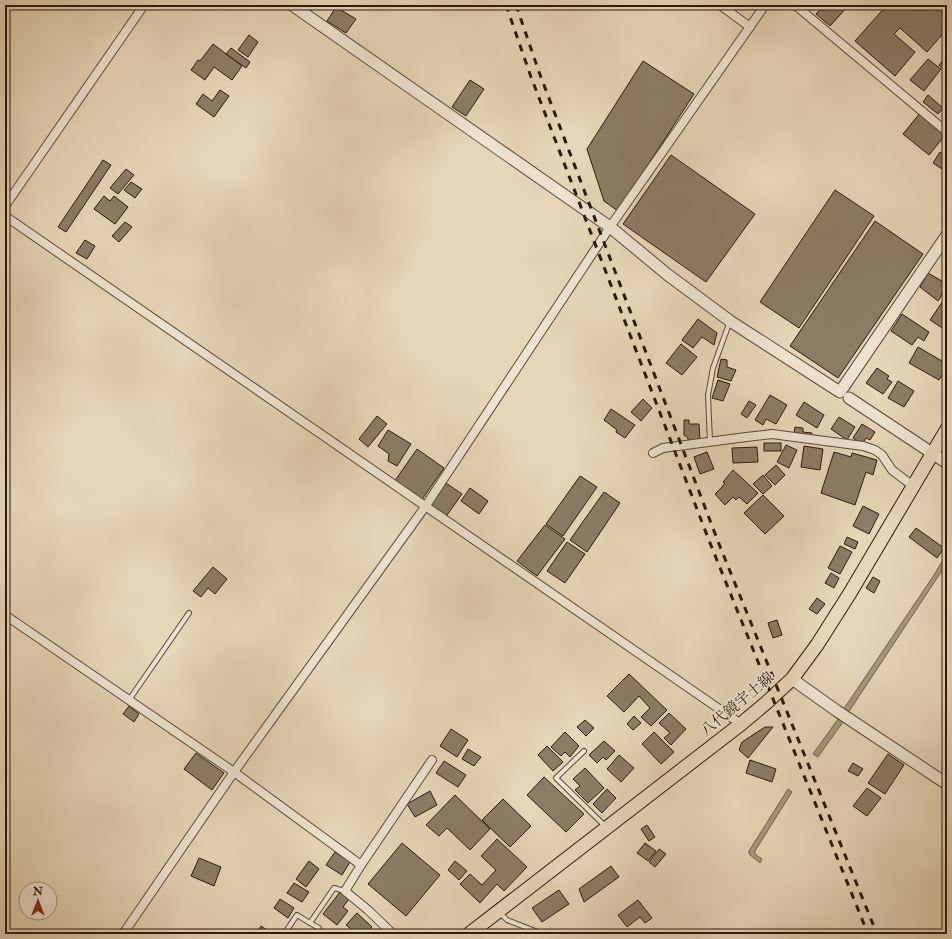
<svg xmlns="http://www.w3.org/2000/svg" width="952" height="939" font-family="'IM FELL Double Pica','Noto Serif JP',serif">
	<rect width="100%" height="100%" fill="#e7d6b8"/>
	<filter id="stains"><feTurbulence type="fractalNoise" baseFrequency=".005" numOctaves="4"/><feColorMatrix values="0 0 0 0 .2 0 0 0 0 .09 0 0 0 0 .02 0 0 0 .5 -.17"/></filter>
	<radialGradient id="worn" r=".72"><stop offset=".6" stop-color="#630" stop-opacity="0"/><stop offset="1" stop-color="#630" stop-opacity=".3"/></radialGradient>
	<g fill="#a7967e" stroke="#756451">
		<path d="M 946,493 L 947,499 L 947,519 L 942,494 Z"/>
		<path d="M 947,553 L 947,563 L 848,713 L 843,710 L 934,575 Z"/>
		<path d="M 838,719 L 843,722 L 818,757 L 813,754 Z"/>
		<path d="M 788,789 L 792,792 L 755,851 L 755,854 L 762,859 L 760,863 L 749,854 L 749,851 Z"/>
	</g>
	<g fill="#8c7c66" stroke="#2a1a0d">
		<path d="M 824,5 L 849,5 L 830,26 L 816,14 Z"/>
		<path d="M 887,5 L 947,5 L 947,29 L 927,52 L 900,28 L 894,34 L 915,52 L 895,76 L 855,41 Z"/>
		<path d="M 336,7 L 356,19 L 346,33 L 327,21 Z"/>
		<path d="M 249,35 L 258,42 L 248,57 L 238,50 Z"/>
		<path d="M 213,44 L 242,66 L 232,80 L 214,67 L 205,80 L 191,70 L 198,60 L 200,61 Z"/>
		<path d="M 231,48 L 250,62 L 246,68 L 226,54 Z"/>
		<path d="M 946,57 L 947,58 L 947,72 L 939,65 Z"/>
		<path d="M 928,59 L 941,69 L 924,91 L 910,80 Z"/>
		<path d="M 643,61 L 694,94 L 618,211 L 604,201 L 587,149 Z"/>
		<path d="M 470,80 L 484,89 L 466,116 L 452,107 Z"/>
		<path d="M 220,90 L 229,96 L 214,117 L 196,104 L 203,94 L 212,101 Z"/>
		<path d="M 928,95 L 943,108 L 938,114 L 923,102 Z"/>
		<path d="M 920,113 L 946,134 L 929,155 L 903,134 Z"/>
		<path d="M 940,152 L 947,157 L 947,161 L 942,169 L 933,163 Z"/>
		<path d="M 671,155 L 755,214 L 706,282 L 623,224 Z"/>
		<path d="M 103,160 L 111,165 L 66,232 L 58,227 Z"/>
		<path d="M 126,169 L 134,175 L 118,194 L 110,188 Z"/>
		<path d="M 131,182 L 142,189 L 135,198 L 124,190 Z"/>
		<path d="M 835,190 L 874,216 L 799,328 L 760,302 Z"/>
		<path d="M 104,196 L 110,201 L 114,196 L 128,207 L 115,224 L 94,209 Z"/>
		<path d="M 875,221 L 923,254 L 838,378 L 790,346 Z"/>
		<path d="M 125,222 L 132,227 L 119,242 L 112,236 Z"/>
		<path d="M 85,240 L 95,246 L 87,259 L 76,253 Z"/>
		<path d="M 928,273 L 947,284 L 947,287 L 938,301 L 920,287 Z"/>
		<path d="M 945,298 L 947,299 L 947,323 L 944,329 L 930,320 Z"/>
		<path d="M 902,314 L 929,332 L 924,341 L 918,337 L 912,345 L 891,331 Z"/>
		<path d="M 698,319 L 717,333 L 714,345 L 702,337 L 693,348 L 682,340 Z"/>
		<path d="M 681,344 L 697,357 L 682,375 L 666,363 Z"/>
		<path d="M 918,347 L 947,364 L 947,367 L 939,380 L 909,363 Z"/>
		<path d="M 721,359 L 727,360 L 727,367 L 736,370 L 731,381 L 717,377 Z"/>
		<path d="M 877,368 L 889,376 L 887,379 L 892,382 L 883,394 L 866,383 Z"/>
		<path d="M 718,380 L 730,384 L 723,401 L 712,398 Z"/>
		<path d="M 898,381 L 914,391 L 904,407 L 888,398 Z"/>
		<path d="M 770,395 L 787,405 L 776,424 L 766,419 L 763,425 L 755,420 Z"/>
		<path d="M 643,399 L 652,408 L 641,421 L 631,412 Z"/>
		<path d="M 749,401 L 756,405 L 747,418 L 741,414 Z"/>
		<path d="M 804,402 L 824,415 L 817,428 L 796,415 Z"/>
		<path d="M 611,409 L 635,425 L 625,438 L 616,432 L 617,430 L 604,420 Z"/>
		<path d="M 377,416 L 387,424 L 368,447 L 359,439 Z"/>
		<path d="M 839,417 L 855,427 L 847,440 L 831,429 Z"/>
		<path d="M 684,420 L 689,420 L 689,424 L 699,424 L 700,440 L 688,440 L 688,438 L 684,435 Z"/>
		<path d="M 862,424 L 875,432 L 870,440 L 866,438 L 862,444 L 853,438 Z"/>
		<path d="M 795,427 L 803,428 L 803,432 L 812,433 L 811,437 L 794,434 Z"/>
		<path d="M 388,430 L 411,444 L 397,466 L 388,461 L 389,454 L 378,446 Z"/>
		<rect x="764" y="443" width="17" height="8"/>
		<path d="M 786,445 L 797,450 L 789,468 L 777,462 Z"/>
		<path d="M 804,446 L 823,449 L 820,470 L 801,467 Z"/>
		<path d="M 757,447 L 758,462 L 733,463 L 732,448 Z"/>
		<path d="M 417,449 L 444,468 L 421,501 L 394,482 Z"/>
		<path d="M 707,452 L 714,469 L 700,474 L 694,457 Z"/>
		<path d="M 834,452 L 851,457 L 852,453 L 877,460 L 873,475 L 866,472 L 855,505 L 821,493 Z"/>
		<path d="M 776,465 L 785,475 L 775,485 L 765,475 Z"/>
		<path d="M 733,470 L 758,493 L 747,504 L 739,497 L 736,500 L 733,497 L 725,505 L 715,494 L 723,486 L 723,485 L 725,483 L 723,482 Z"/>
		<path d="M 763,475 L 772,486 L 763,494 L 753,484 Z"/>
		<path d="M 580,476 L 597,487 L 563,536 L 546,524 Z"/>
		<path d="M 446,483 L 462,494 L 445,518 L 429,508 Z"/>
		<path d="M 470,488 L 488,501 L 479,514 L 461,501 Z"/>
		<path d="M 604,492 L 620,503 L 587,552 L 570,540 Z"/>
		<path d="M 763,495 L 784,516 L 765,534 L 744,513 Z"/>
		<path d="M 863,506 L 879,514 L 869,534 L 853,526 Z"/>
		<path d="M 545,525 L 565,539 L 537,576 L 517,561 Z"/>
		<path d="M 916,528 L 944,548 L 937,558 L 909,537 Z"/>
		<path d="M 847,537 L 858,542 L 855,549 L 844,544 Z"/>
		<path d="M 567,542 L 585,554 L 565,583 L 547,571 Z"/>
		<path d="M 840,546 L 852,552 L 840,574 L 828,568 Z"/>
		<path d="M 213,567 L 227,579 L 215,594 L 208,588 L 201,597 L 193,591 Z"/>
		<path d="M 831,573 L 839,578 L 834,588 L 825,583 Z"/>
		<path d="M 873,577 L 880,581 L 874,593 L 866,588 Z"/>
		<path d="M 817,598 L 825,604 L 817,614 L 809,609 Z"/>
		<path d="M 777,620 L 782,635 L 773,638 L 768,623 Z"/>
		<path d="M 629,674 L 667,710 L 651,726 L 641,717 L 650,708 L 639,696 L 624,712 L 607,696 Z"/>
		<path d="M 129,706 L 139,714 L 134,722 L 123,714 Z"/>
		<path d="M 669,713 L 686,729 L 671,745 L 664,738 L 670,733 L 659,723 Z"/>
		<path d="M 634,716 L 641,723 L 633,730 L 627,724 Z"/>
		<path d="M 585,720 L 594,728 L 586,736 L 577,727 Z"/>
		<path d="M 765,727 L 773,727 L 748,758 L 739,750 L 742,742 Z"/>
		<path d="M 451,729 L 468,740 L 457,757 L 440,746 Z"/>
		<path d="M 565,732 L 579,746 L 570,757 L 565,752 L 561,756 L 551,747 Z"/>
		<path d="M 654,732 L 674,752 L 661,764 L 642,744 Z"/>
		<path d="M 604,741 L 615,751 L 606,760 L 603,757 L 597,763 L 589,755 Z"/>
		<path d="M 547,746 L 563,762 L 553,771 L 538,755 Z"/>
		<path d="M 468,749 L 481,757 L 474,766 L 462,759 Z"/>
		<path d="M 196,753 L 224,773 L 212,790 L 184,769 Z"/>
		<path d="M 888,754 L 904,765 L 885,794 L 868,783 Z"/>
		<path d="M 619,755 L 634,768 L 621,782 L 607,769 Z"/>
		<path d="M 750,760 L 776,769 L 772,782 L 746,773 Z"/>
		<path d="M 444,761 L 466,775 L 458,787 L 436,773 Z"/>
		<path d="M 853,763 L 863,769 L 858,776 L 848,771 Z"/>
		<path d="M 585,768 L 604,788 L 588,803 L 575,790 L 580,786 L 573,779 Z"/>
		<path d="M 544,777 L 584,814 L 566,832 L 527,795 Z"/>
		<path d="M 867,788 L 881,798 L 867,816 L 853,806 Z"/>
		<path d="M 607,789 L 616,798 L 602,813 L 593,804 Z"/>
		<path d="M 430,791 L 437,805 L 415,817 L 407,804 Z"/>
		<path d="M 455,795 L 490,829 L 470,850 L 447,828 L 439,836 L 426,825 Z"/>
		<path d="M 503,799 L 531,826 L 510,847 L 482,820 Z"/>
		<path d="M 647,825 L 655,837 L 649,841 L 641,829 Z"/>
		<path d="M 497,839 L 527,867 L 504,891 L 497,884 L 480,903 L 460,884 L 470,874 L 482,885 L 496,870 L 481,856 Z"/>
		<path d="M 402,843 L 440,875 L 406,916 L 368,884 Z"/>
		<path d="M 645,843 L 656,851 L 648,861 L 637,853 Z"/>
		<path d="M 659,849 L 666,854 L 655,867 L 649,862 Z"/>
		<path d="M 335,852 L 350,862 L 342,875 L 326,865 Z"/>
		<path d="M 199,858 L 221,867 L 214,886 L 191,876 Z"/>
		<path d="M 309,861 L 319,869 L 306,887 L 296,879 Z"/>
		<path d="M 455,861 L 467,871 L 459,880 L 448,870 Z"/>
		<path d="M 611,866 L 619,877 L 584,902 L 579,889 Z"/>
		<path d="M 294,883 L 309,892 L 302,902 L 287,893 Z"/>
		<path d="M 559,890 L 569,904 L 542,922 L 532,908 Z"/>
		<path d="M 340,892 L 349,899 L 343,907 L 348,911 L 337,925 L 323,914 Z"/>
		<path d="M 280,899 L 294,908 L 288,918 L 274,908 Z"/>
		<path d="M 638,900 L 652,918 L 645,923 L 640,917 L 627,927 L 618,915 Z"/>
		<path d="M 357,913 L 372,927 L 366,934 L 357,934 L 346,925 Z"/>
		<path d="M 261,926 L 273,934 L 256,934 Z"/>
	</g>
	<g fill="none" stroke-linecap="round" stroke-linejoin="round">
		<defs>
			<g id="service">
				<path d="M 710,442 L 708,395 L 713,368 L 730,321"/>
				<path d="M 129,700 L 189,613"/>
				<path d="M 584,751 L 556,778 L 605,826"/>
				<path d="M 500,913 L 507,920 L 543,934"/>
				<path d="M 284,934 L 297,915 L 310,923"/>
				<path d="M 316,934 L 319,928 L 310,923 L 334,888 L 345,891"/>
			</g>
			<g id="minor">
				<path d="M 720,5 L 750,27"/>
				<path d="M 795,5 L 947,132"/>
				<path d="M 5,206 L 144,5"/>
				<path d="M 5,216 L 741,724"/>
				<path d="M 653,453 L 663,448 L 746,437 L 772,434 L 863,446 L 875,450 L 882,455 L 892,470 L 913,486"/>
				<path d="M 5,615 L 234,772 L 361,865 L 345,891 L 368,910 L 393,934"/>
				<path d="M 361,865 L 432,760"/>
				<path d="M 123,934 L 234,772 L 425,507 L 610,227 L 765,5"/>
			</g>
			<g id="tertiary">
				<path d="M 292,5 L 610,227 L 668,275 L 730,321 L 840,392 L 947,235"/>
				<path d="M 849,398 L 947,463"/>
				<path d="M 792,679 L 837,711 L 947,784"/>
			</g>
			<path id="primary" d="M 469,934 L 741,724 L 766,703 L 792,679 L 817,645 L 850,593 L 947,429"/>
		</defs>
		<use href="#service" stroke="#594938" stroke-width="6"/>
		<use href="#minor" stroke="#594938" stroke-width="10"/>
		<use href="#tertiary" stroke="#594938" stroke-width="13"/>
		<use href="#primary" stroke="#2a1a0d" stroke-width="15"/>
		<use href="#service" stroke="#efe4d1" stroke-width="4"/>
		<use href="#minor" stroke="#efe4d1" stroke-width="8"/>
		<use href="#tertiary" stroke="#efe4d1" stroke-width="11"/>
		<use href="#primary" stroke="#e7d6b8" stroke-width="13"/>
		<g stroke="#2a1a0d" stroke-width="3" stroke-dasharray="7 7" stroke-linecap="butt">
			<path d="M 506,5 L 531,77 L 710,543 L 868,934"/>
			<path d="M 516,5 L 539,72 L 719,544 L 877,934"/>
		</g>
	</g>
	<g text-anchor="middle" stroke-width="3.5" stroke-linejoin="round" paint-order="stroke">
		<g font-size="15" fill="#2a1a0d" stroke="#efe4d1">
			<text transform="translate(737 704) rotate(-40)" y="5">八代鏡宇土線</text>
		</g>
	</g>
	<rect width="952" height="939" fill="none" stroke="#e7d6b8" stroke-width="20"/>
	<rect x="6" y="6" width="940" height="927" fill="none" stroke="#2a1a0d" stroke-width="2"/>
	<rect x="10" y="10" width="932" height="919" fill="none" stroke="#2a1a0d"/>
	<g transform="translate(38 901)"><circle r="19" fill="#efe4d1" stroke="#a09383"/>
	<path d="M0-3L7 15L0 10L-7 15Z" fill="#8f2418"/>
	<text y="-6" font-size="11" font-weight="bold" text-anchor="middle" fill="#2a1a0d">N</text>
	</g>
	<rect width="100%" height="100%" filter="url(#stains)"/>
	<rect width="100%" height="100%" fill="url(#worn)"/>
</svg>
